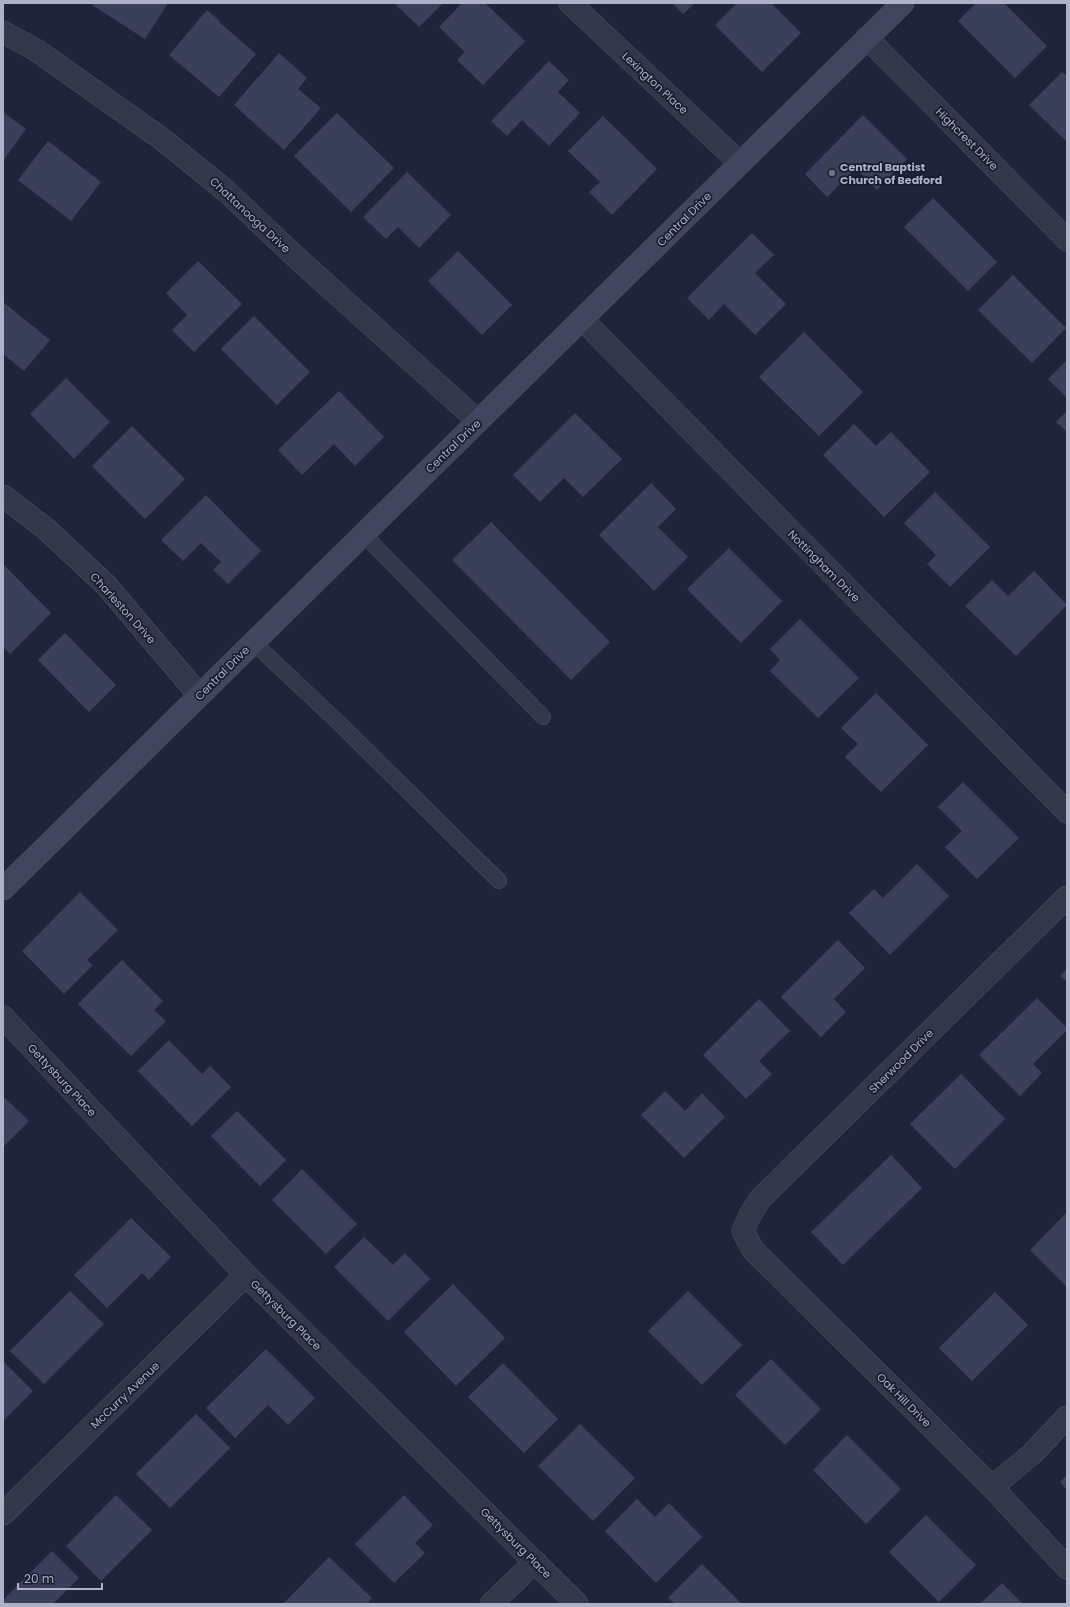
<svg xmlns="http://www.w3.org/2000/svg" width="1070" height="1607" font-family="Poppins,sans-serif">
	<rect width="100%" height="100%" fill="#20243a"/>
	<g fill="#3b405a">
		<path d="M 89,3 L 168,3 L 145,39 Z"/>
		<path d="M 394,3 L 443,3 L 419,27 Z"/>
		<path d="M 462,3 L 485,3 L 525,41 L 483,85 L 457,60 L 465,52 L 439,27 Z"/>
		<path d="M 672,3 L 695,3 L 683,14 Z"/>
		<path d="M 737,3 L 771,3 L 801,33 L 762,72 L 715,25 Z"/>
		<path d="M 976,3 L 1004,3 L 1047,46 L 1015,78 L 958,21 Z"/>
		<path d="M 207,10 L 220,21 L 219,22 L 256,54 L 219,97 L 169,55 Z"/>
		<path d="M 279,53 L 307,78 L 298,89 L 321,108 L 284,150 L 234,105 Z"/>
		<path d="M 549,61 L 569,80 L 558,92 L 580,113 L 549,146 L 522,120 L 507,136 L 491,121 Z"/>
		<path d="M 1062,72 L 1067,76 L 1067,142 L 1029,105 Z"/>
		<path d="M 3,112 L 26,129 L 3,161 Z"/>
		<path d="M 337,113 L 394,168 L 351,212 L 294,156 Z"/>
		<path d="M 863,115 L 907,159 L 877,190 L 856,168 L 827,197 L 805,174 Z"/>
		<path d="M 603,116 L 657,169 L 612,215 L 589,192 L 600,182 L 568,151 Z"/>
		<path d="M 48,141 L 101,182 L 71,221 L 18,180 Z"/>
		<path d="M 407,172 L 451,215 L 419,248 L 398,227 L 386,239 L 363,217 Z"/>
		<path d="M 933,198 L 997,262 L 968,291 L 904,227 Z"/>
		<path d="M 752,233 L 774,255 L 755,273 L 786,304 L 755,335 L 724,304 L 709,320 L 687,298 Z"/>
		<path d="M 458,251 L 512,305 L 482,335 L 428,281 Z"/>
		<path d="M 198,261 L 242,304 L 194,352 L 172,330 L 187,315 L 166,293 Z"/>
		<path d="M 1013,275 L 1066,328 L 1032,363 L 978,310 Z"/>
		<path d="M 3,302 L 50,340 L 24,371 L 3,354 Z"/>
		<path d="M 254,316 L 310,372 L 277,405 L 221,349 Z"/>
		<path d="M 804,332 L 863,392 L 819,436 L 759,377 Z"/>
		<path d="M 1067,360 L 1067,398 L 1048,379 Z"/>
		<path d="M 66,378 L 110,422 L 74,459 L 30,414 Z"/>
		<path d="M 339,391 L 384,437 L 355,466 L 334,444 L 302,475 L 278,450 Z"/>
		<path d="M 1067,411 L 1067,432 L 1056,422 Z"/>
		<path d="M 575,413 L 622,459 L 583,497 L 564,478 L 540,502 L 513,475 Z"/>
		<path d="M 854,424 L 876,446 L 891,432 L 930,472 L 884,517 L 823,455 Z"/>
		<path d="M 132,426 L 185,479 L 145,519 L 92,466 Z"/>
		<path d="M 651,483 L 676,509 L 658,527 L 688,557 L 654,591 L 599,535 Z"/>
		<path d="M 935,492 L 990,547 L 950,587 L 927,564 L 936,555 L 904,523 Z"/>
		<path d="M 206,495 L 261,551 L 228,584 L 213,570 L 221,562 L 201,543 L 183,561 L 161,540 Z"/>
		<path d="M 491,522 L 610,642 L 571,680 L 452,560 Z"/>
		<path d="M 729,548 L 782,601 L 741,643 L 687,589 Z"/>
		<path d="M 3,564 L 51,613 L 10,654 L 3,647 Z"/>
		<path d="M 1034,571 L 1067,605 L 1016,656 L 965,606 L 992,580 L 1008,596 Z"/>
		<path d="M 800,619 L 859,678 L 818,718 L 770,671 L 780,660 L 770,649 Z"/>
		<path d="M 65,633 L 116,685 L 89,712 L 38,660 Z"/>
		<path d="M 876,693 L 928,745 L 881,792 L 845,757 L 858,744 L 841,728 Z"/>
		<path d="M 963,782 L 1019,838 L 977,879 L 945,847 L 962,831 L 938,807 Z"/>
		<path d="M 917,864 L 949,896 L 890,955 L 849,913 L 874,889 L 883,898 Z"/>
		<path d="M 80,892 L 118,930 L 87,960 L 93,965 L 64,994 L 22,951 Z"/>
		<path d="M 838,940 L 865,968 L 834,999 L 846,1012 L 821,1037 L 781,997 Z"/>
		<path d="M 122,960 L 163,1001 L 154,1010 L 166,1021 L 131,1056 L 78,1004 Z"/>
		<path d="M 1067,969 L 1067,982 L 1060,976 Z"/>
		<path d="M 1037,998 L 1067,1028 L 1067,1030 L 1033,1064 L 1042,1073 L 1020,1096 L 979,1055 Z"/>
		<path d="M 759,999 L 790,1031 L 759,1061 L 772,1074 L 746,1099 L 703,1055 Z"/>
		<path d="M 169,1040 L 202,1074 L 210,1066 L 231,1087 L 192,1126 L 138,1071 Z"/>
		<path d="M 961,1074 L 1005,1119 L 955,1169 L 910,1124 Z"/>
		<path d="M 665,1091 L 685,1111 L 702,1093 L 725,1117 L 684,1158 L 641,1115 Z"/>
		<path d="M 5,1098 L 29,1121 L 3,1147 L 3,1100 Z"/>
		<path d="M 237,1111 L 286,1160 L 260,1186 L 211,1136 Z"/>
		<path d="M 891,1155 L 922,1188 L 843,1265 L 811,1232 Z"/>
		<path d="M 302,1169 L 357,1224 L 326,1254 L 272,1200 Z"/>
		<path d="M 1067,1212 L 1067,1287 L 1030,1250 Z"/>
		<path d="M 131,1218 L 171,1257 L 149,1280 L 142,1273 L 107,1308 L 74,1275 Z"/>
		<path d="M 364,1237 L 393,1265 L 405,1253 L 430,1279 L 388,1321 L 334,1267 Z"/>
		<path d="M 453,1284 L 505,1338 L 456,1386 L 404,1332 Z"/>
		<path d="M 70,1291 L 104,1324 L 44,1384 L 10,1351 Z"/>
		<path d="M 688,1291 L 742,1345 L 702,1385 L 648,1331 Z"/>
		<path d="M 995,1292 L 1028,1325 L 972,1381 L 939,1348 Z"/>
		<path d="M 266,1349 L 315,1398 L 288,1425 L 268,1405 L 235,1438 L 206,1408 Z"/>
		<path d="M 771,1359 L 821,1409 L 785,1445 L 735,1395 Z"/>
		<path d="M 3,1361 L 33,1391 L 3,1421 Z"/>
		<path d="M 503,1363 L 558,1419 L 524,1453 L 468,1397 Z"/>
		<path d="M 196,1414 L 230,1448 L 170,1508 L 136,1474 Z"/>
		<path d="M 580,1424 L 635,1478 L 593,1521 L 538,1466 Z"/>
		<path d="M 847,1435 L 901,1489 L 866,1524 L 813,1470 Z"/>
		<path d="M 1067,1475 L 1067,1490 L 1060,1482 Z"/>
		<path d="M 116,1495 L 152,1530 L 101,1581 L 66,1546 Z"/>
		<path d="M 404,1495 L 433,1525 L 415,1543 L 425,1553 L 394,1583 L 355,1544 Z"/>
		<path d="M 637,1499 L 655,1517 L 669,1503 L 702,1537 L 656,1583 L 605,1531 Z"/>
		<path d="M 926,1515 L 976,1565 L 939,1602 L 889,1552 Z"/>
		<path d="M 52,1551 L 79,1578 L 53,1604 L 3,1604 L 3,1600 Z"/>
		<path d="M 329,1557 L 372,1598 L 367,1604 L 283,1604 Z"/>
		<path d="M 702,1564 L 742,1604 L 675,1604 L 668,1598 Z"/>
		<path d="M 1002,1583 L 1023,1604 L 980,1604 Z"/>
	</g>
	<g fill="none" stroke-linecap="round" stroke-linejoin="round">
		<defs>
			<g id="service">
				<path d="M 363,534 L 543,717"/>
				<path d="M 253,642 L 339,723 L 499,881"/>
			</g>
			<g id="minor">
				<path d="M 570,3 L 740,163"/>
				<path d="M 3,32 L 36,50 L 162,139 L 226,191 L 299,260 L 478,421"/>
				<path d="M 867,38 L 1067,240"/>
				<path d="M 582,319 L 1067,812"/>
				<path d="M 3,496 L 45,528 L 106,585 L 199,695"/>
				<path d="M 1067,897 L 761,1198 L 750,1215 L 743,1231 L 753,1250 L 992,1487 L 1067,1568"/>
				<path d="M 3,1017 L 246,1275 L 577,1604"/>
				<path d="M 992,1487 L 1032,1454 L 1067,1417"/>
				<path d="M 3,1514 L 246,1275"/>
				<path d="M 491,1604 L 535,1562"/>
			</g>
			<path id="secondary" d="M 3,889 L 903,3"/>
		</defs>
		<use href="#service" stroke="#4e5165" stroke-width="16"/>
		<use href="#minor" stroke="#4e5165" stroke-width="23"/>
		<use href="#secondary" stroke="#4e5165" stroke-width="23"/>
		<use href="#service" stroke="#33374a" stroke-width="15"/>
		<use href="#minor" stroke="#33374a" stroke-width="22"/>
		<use href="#secondary" stroke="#41455d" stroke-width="22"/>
	</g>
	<circle fill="#6b7280" stroke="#191c2f" stroke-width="1.5" cx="832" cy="173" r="4"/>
	<g text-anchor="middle" stroke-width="3.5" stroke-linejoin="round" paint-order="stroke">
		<g font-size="11" fill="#aeb1c7" stroke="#191c2f">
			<text transform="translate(655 83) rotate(43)" y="4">Lexington Place</text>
			<text transform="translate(967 139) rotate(45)" y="4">Highcrest Drive</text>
			<text transform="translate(250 215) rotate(43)" y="4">Chattanooga Drive</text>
			<text transform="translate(684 219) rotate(-45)" y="4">Central Drive</text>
			<text transform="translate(453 446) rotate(-44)" y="4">Central Drive</text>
			<text transform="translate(824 566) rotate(45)" y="4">Nottingham Drive</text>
			<text transform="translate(123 608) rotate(48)" y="4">Charleston Drive</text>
			<text transform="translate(222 673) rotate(-45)" y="4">Central Drive</text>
			<text transform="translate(901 1061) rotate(-45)" y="4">Sherwood Drive</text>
			<text transform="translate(62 1080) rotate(47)" y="4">Gettysburg Place</text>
			<text transform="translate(286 1315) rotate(45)" y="4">Gettysburg Place</text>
			<text transform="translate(125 1395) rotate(-44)" y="4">McCurry Avenue</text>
			<text transform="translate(904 1400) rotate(45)" y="4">Oak Hill Drive</text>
			<text transform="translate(516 1543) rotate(45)" y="4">Gettysburg Place</text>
		</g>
		<g font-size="11" font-weight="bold" fill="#aeb1c7" stroke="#191c2f" text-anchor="start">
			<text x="840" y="171">Central Baptist<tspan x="840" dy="13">Church of Bedford</tspan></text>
		</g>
	</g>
	<rect width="1070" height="1607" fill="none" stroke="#aeb1c7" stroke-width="8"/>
	<path d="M18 1583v6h84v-6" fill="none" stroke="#aeb1c7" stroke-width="2"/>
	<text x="24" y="1583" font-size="12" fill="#aeb1c7" stroke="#191c2f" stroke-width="3" paint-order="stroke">20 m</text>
</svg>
